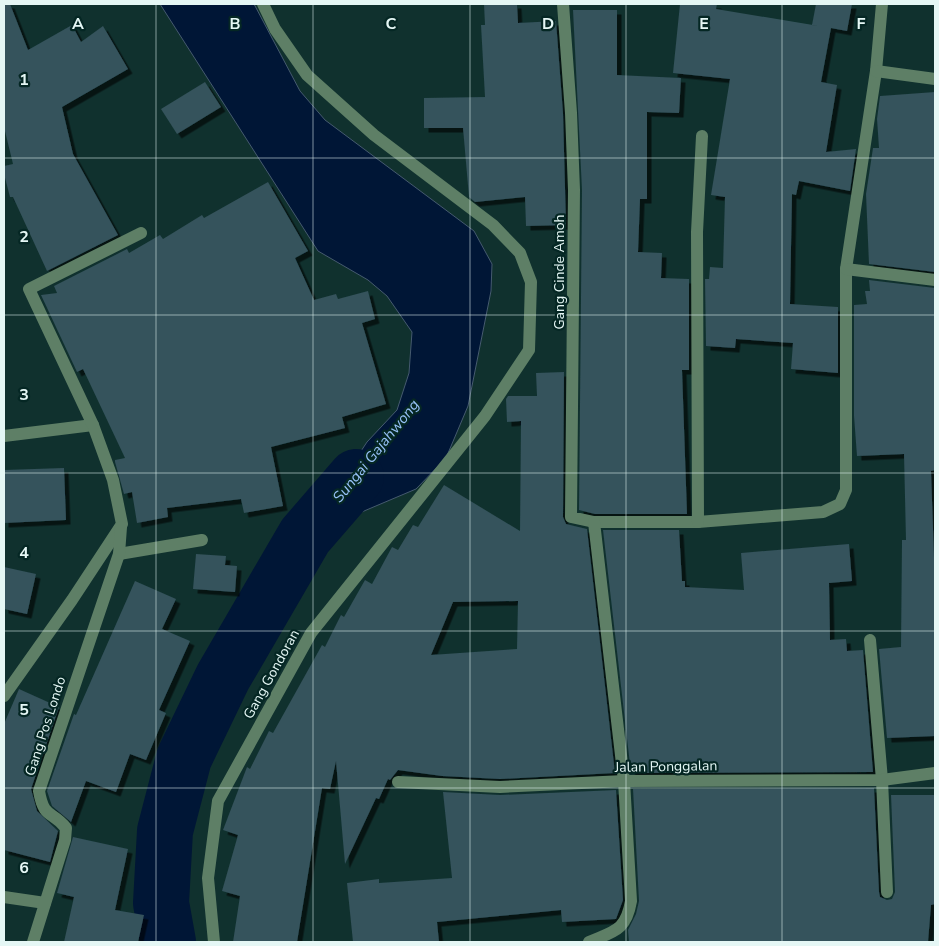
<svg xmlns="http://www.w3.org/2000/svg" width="939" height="946" font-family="'Nunito Sans',sans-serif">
	<defs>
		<filter id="shadow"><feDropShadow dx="4.5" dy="4.5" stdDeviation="0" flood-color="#0009"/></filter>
	</defs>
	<rect width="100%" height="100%" fill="#10312e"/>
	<path fill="#001636" stroke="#455a6f" d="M 160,4 L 254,4 L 300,91 L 325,120 L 474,231 L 492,264 L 491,291 L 468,406 L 446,458 L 416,489 L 305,536 L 367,442 L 397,410 L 409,373 L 412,332 L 387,296 L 368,280 L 318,251 Z"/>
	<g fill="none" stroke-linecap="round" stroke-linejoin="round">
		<path stroke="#001636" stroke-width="56" d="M 168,942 L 161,903 L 165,831 L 184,758 L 223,677 L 305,536 L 356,477"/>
	</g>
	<g fill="#34525b" fill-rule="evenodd" filter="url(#shadow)">
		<path d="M 4,4 L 10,4 L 28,50 L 72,25 L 81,42 L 103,26 L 128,69 L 62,107 L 73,154 L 118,235 L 47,271 L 13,197 L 10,197 L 4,174 L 4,166 L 13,164 L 4,127 Z"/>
		<path d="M 484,4 L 517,4 L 518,23 L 556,21 L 563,113 L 566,225 L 526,226 L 525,197 L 475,202 L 469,197 L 463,128 L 424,128 L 424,98 L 485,97 L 481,25 L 485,25 Z"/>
		<path d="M 680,4 L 717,4 L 716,9 L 819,26 L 812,25 L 816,4 L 852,4 L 847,31 L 831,28 L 821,82 L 837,85 L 826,152 L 856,149 L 850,191 L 799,181 L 796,195 L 792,194 L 790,304 L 838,307 L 838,373 L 791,369 L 793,343 L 736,339 L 735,348 L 706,346 L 705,279 L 709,279 L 710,267 L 723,268 L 725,197 L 711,195 L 730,79 L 673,73 Z"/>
		<path d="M 573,10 L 617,10 L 617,75 L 681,78 L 679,113 L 647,112 L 647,199 L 640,199 L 638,252 L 662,253 L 661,278 L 689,279 L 689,370 L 682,370 L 687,514 L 595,514 L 579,510 L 582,190 Z"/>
		<path d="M 205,82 L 221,107 L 177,134 L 161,109 Z"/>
		<path d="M 935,92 L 935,272 L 869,264 L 866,194 L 873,148 L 879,148 L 877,119 L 880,96 Z"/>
		<path d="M 268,182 L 308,251 L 295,258 L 314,300 L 336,294 L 338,299 L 368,291 L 375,319 L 362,323 L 386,404 L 342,417 L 345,428 L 271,447 L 283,506 L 244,513 L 241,499 L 167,508 L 168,517 L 137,523 L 132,492 L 124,494 L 115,462 L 115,460 L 125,458 L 83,369 L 77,372 L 41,295 L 57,293 L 54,286 L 127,249 L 129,253 L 160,235 L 163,239 L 202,215 L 204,218 Z"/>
		<path d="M 869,280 L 935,288 L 935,470 L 931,471 L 935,586 L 935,736 L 887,738 L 879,649 L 901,647 L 902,540 L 906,540 L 904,454 L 857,456 L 854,416 L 854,305 L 867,304 L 865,291 L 870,291 Z"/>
		<path d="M 564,372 L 563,517 L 566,524 L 587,529 L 615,773 L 500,779 L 442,776 L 398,770 L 390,780 L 388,779 L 379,799 L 376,798 L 345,864 L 336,761 L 330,789 L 322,788 L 297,942 L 233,942 L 240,896 L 222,891 L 238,835 L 223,830 L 247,767 L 250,769 L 269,731 L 273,733 L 322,645 L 325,647 L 341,615 L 344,617 L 365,580 L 372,584 L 392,547 L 398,550 L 413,525 L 418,527 L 444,485 L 520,531 L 521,421 L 507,422 L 506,399 L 508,396 L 537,396 L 536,373 ZM 518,601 L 517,649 L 431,655 L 453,602 Z"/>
		<path d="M 64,468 L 66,520 L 4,523 L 4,470 Z"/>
		<path d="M 603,530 L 679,530 L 682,581 L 685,581 L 685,587 L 744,590 L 741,553 L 849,544 L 852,581 L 829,583 L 830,640 L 846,639 L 847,651 L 863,650 L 873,772 L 631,773 Z"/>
		<path d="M 196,554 L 226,556 L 225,565 L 237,566 L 235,592 L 193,589 Z"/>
		<path d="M 4,567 L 36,574 L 27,614 L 4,609 Z"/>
		<path d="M 135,581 L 176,599 L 162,629 L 190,641 L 159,710 L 166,713 L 146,760 L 130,754 L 116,792 L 86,781 L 71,822 L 52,806 L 47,791 L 74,714 L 76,715 Z"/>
		<path d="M 19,689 L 59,707 L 31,789 L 37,811 L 58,831 L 50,862 L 4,850 L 4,724 Z"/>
		<path d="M 874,788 L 879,892 L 880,897 L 887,900 L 892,899 L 895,892 L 891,795 L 935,795 L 935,904 L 931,905 L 928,942 L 629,942 L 628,930 L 636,914 L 639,901 L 633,789 Z"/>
		<path d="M 616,790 L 623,900 L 616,919 L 562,922 L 561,910 L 437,922 L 439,942 L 353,942 L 347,883 L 379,879 L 379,883 L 452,878 L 443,792 L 500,795 Z"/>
		<path d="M 73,837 L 128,849 L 115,910 L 144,915 L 138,942 L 64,942 L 74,897 L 57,893 Z"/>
	</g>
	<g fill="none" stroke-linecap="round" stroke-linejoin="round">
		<g stroke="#5e7f66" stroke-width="12">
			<path d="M 563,4 L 571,113 L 574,190 L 571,517 L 594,522 L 698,522 L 823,512 L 840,504 L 846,490 L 846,269 L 876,71 L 882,4"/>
			<path d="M 876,71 L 935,79"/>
			<path d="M 846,269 L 935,280"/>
			<path d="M 4,436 L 93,425"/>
			<path d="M 698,522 L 697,232 L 702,136"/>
			<path d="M 119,554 L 202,540"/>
			<path d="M 870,640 L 882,780 L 887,892"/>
			<path d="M 4,696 L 72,600 L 122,524 L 113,480 L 93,425 L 29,289 L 141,233"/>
			<path d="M 398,782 L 500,787 L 624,781 L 882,780 L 935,773"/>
			<path d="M 4,897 L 45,903"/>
			<path d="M 33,942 L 65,840 L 66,828 C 52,810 44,820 39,791 L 119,554 L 121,527"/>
			<path d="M 214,942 L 208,878 L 218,801 L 311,633 L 485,416 L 529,350 L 531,282 L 520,253 L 493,225 L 374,135 L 307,75 L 275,29 L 263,4"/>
			<path d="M 589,942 C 614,931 626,931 631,901 L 624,781 L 594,522"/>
		</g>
	</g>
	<path fill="none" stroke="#e5f7f5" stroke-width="1" stroke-opacity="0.55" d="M 156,4 L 156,942M 313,4 L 313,942M 470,4 L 470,942M 626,4 L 626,942M 782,4 L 782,942M 4,158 L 935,158M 4,315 L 935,315M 4,473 L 935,473M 4,631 L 935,631M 4,788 L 935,788"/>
	<g text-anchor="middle" stroke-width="4.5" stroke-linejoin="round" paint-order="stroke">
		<g font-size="14" fill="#e5f7f5" stroke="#052724">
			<text transform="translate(559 272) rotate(-90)" y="5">Gang Cinde Amoh</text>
			<text transform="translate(271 674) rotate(-61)" y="5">Gang Gondoran</text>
			<text transform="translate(45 726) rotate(-72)" y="5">Gang Pos Londo</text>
			<text transform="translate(666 766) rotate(-1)" y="5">Jalan Ponggalan</text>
		</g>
		<g font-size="15" font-style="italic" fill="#97c1f7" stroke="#052724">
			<text transform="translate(376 451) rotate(-51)" y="5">Sungai Gajahwong</text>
		</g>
	</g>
	<g font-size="16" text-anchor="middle" font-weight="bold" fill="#e5f7f5" stroke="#052724" stroke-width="4.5" stroke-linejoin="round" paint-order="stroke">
		<text x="78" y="29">A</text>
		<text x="235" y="29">B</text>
		<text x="391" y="29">C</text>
		<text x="548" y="29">D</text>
		<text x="704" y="29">E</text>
		<text x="861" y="29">F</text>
		<text x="24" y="85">1</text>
		<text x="24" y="242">2</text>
		<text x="24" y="400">3</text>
		<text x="24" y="558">4</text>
		<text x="24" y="715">5</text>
		<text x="24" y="873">6</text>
	</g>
	<rect width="939" height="946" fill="none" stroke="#e5f7f5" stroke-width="10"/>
</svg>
